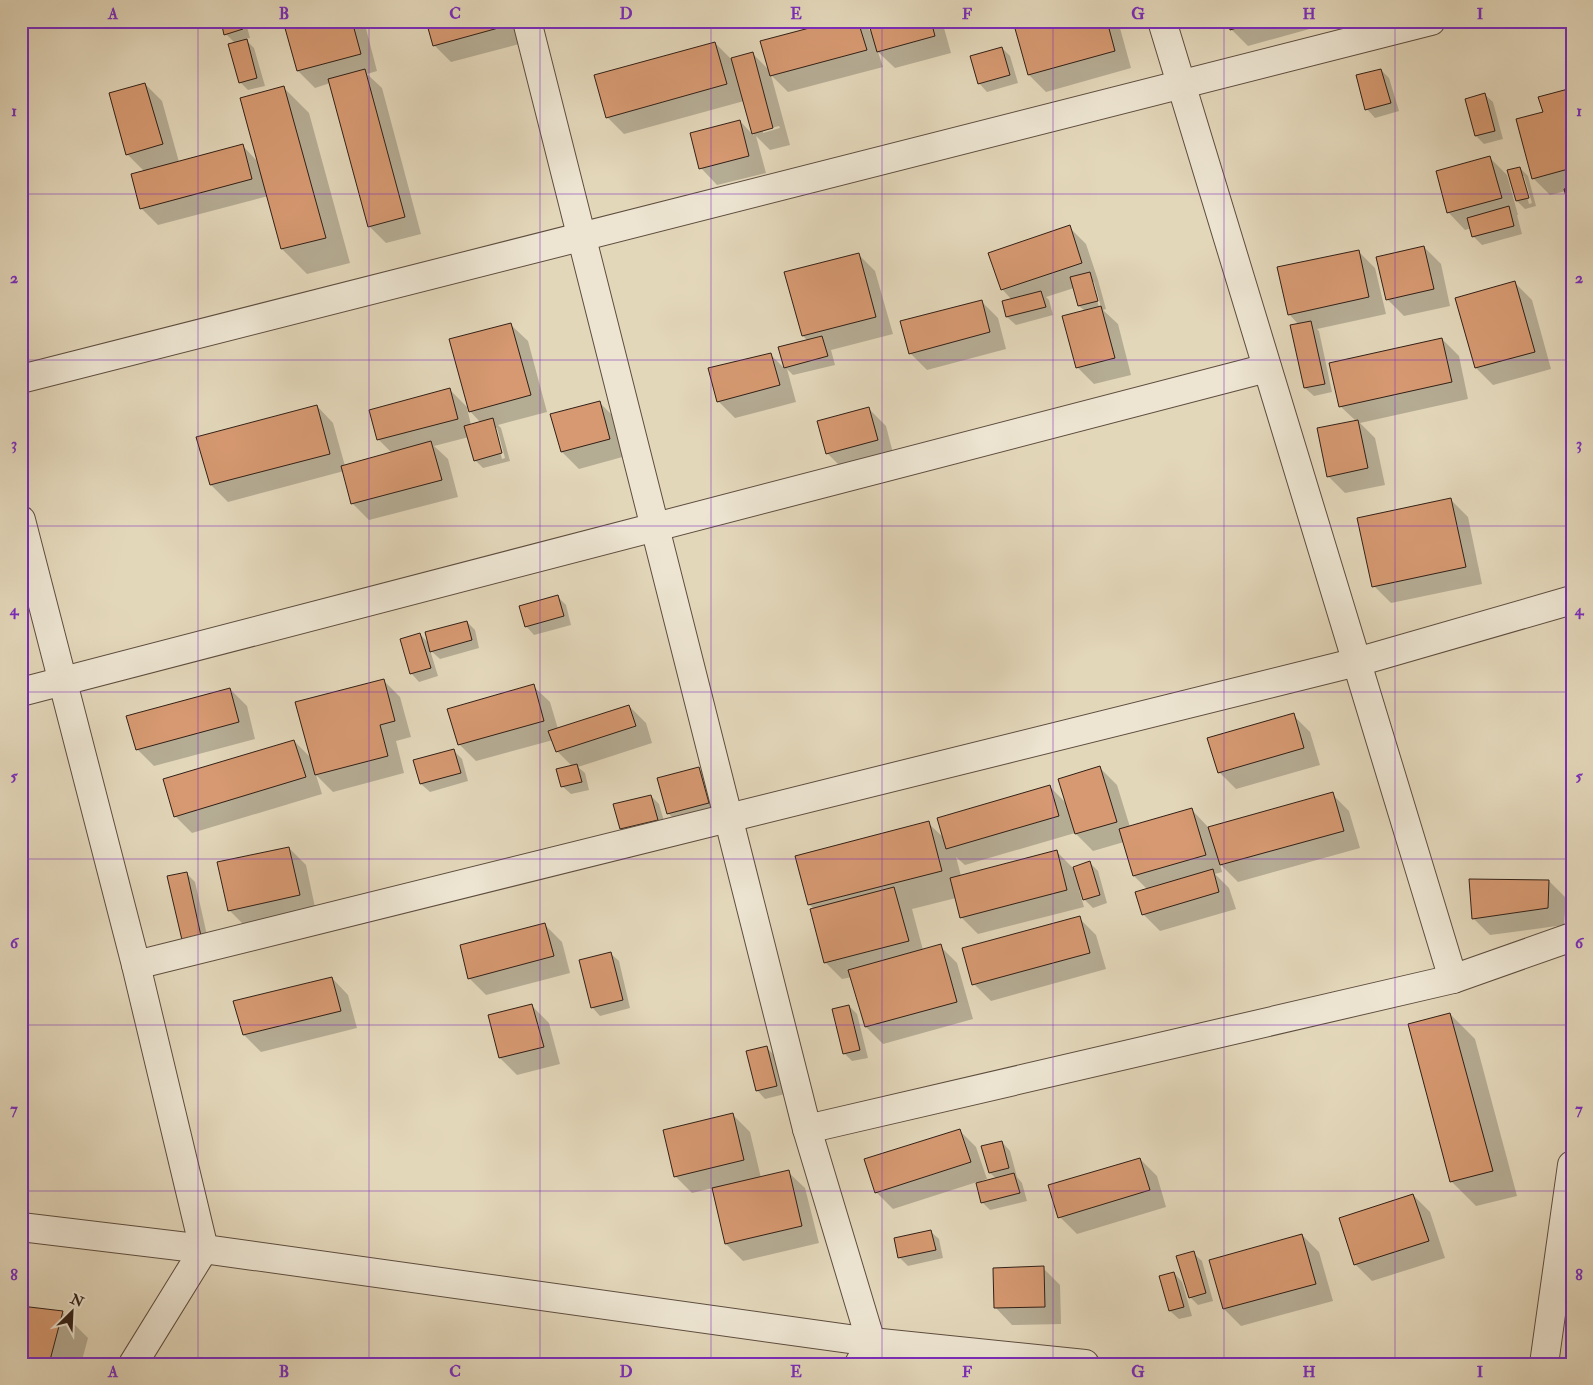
<svg xmlns="http://www.w3.org/2000/svg" width="1593" height="1385" font-family="'IM FELL Double Pica',serif">
	<rect width="100%" height="100%" fill="#e3d7ba"/>
	<filter id="stains"><feTurbulence type="fractalNoise" baseFrequency=".004" numOctaves="4"/><feColorMatrix values="0 0 0 0 .2 0 0 0 0 .09 0 0 0 0 .02 0 0 0 .5 -.17"/></filter>
	<radialGradient id="worn" r=".72"><stop offset=".6" stop-color="#630" stop-opacity="0"/><stop offset="1" stop-color="#630" stop-opacity=".3"/></radialGradient>
	<g fill="#0003" fill-rule="evenodd">
		<path d="M 222,21 L 245,21 L 246,23 L 250,38 L 245,39 L 254,48 L 265,86 L 248,90 L 240,82 L 235,43 L 226,34 Z"/>
		<path d="M 285,21 L 364,21 L 377,71 L 367,74 L 382,88 L 421,234 L 386,243 L 369,226 L 330,83 L 315,88 L 298,71 Z"/>
		<path d="M 427,21 L 512,21 L 519,44 L 451,62 L 434,45 Z"/>
		<path d="M 840,21 L 861,21 L 873,34 L 870,21 L 942,21 L 951,53 L 895,68 L 878,52 L 883,67 L 788,92 L 771,75 L 790,145 L 770,150 L 756,136 L 766,173 L 717,185 L 701,168 L 740,121 L 754,136 L 744,101 L 624,134 L 607,117 L 715,43 L 731,59 L 752,53 L 769,70 ZM 779,126 L 780,128 L 763,133 L 763,130 Z"/>
		<path d="M 1031,21 L 1118,21 L 1131,68 L 1046,92 L 1029,75 L 1016,26 Z"/>
		<path d="M 1229,21 L 1338,21 L 1248,46 L 1231,29 Z"/>
		<path d="M 1002,48 L 1010,56 L 1018,83 L 987,92 L 979,83 Z"/>
		<path d="M 1381,70 L 1389,78 L 1399,111 L 1375,118 L 1367,109 Z"/>
		<path d="M 145,84 L 162,101 L 179,162 L 242,145 L 258,162 L 284,88 L 309,113 L 350,263 L 307,274 L 282,249 L 268,196 L 158,225 L 141,208 L 145,172 L 127,154 Z"/>
		<path d="M 1572,89 L 1572,213 L 1566,191 L 1550,195 L 1533,178 L 1545,113 Z"/>
		<path d="M 1484,94 L 1493,102 L 1503,139 L 1484,144 L 1476,136 Z"/>
		<path d="M 1490,158 L 1507,175 L 1518,215 L 1517,215 L 1522,234 L 1482,245 L 1474,237 L 1471,228 L 1465,230 L 1449,213 Z"/>
		<path d="M 1520,168 L 1528,176 L 1536,206 L 1525,209 L 1517,201 ZM 1521,176 L 1524,176 L 1532,203 L 1529,204 Z"/>
		<path d="M 1069,227 L 1086,244 L 1098,280 L 1106,309 L 1103,310 L 1118,324 L 1131,375 L 1094,384 L 1077,367 L 1085,311 L 1079,306 L 1074,288 L 1046,297 L 1049,300 L 1053,315 L 1016,325 L 1007,317 L 1004,302 L 1012,300 L 1002,289 ZM 1092,282 L 1094,282 L 1101,307 L 1099,307 Z"/>
		<path d="M 1424,247 L 1441,264 L 1450,306 L 1404,316 L 1387,299 Z"/>
		<path d="M 1358,251 L 1375,268 L 1386,314 L 1317,329 L 1319,331 L 1332,392 L 1314,396 L 1305,388 L 1299,325 L 1289,314 Z"/>
		<path d="M 858,254 L 875,271 L 893,334 L 831,350 L 835,365 L 793,375 L 787,369 L 796,402 L 735,418 L 718,401 L 770,354 L 785,369 L 780,348 L 808,341 L 803,336 Z"/>
		<path d="M 1515,283 L 1532,300 L 1551,369 L 1493,385 L 1476,368 L 1457,299 Z"/>
		<path d="M 981,301 L 998,318 L 1006,349 L 927,370 L 910,353 Z"/>
		<path d="M 511,325 L 528,341 L 547,412 L 498,425 L 501,428 L 510,461 L 483,468 L 475,460 L 469,437 L 434,446 L 448,459 L 458,497 L 369,520 L 352,503 L 344,471 L 228,502 L 211,485 L 198,438 L 317,406 L 333,423 L 345,466 L 392,453 L 378,439 L 449,389 L 469,409 ZM 467,408 L 481,423 L 471,425 ZM 494,428 L 497,428 L 505,458 L 502,459 Z"/>
		<path d="M 1442,339 L 1459,356 L 1468,399 L 1360,423 L 1375,438 L 1385,485 L 1345,493 L 1328,476 L 1356,421 L 1340,406 Z"/>
		<path d="M 599,402 L 616,419 L 626,456 L 579,469 L 562,452 Z"/>
		<path d="M 869,409 L 886,426 L 894,457 L 844,470 L 827,453 Z"/>
		<path d="M 1451,500 L 1468,517 L 1482,584 L 1391,603 L 1374,586 Z"/>
		<path d="M 558,597 L 566,605 L 571,625 L 534,635 L 526,626 Z"/>
		<path d="M 467,622 L 475,630 L 479,648 L 440,659 L 430,650 L 438,676 L 419,682 L 411,673 L 420,634 L 429,644 Z"/>
		<path d="M 383,680 L 400,697 L 411,737 L 396,741 L 404,773 L 333,792 L 316,775 L 322,794 L 192,833 L 175,816 L 294,741 L 312,759 Z"/>
		<path d="M 533,686 L 550,702 L 558,729 L 629,706 L 646,723 L 652,743 L 578,767 L 585,773 L 589,790 L 571,794 L 562,786 L 572,766 L 557,751 L 553,740 L 476,761 L 459,744 Z"/>
		<path d="M 230,689 L 247,706 L 255,739 L 154,766 L 137,749 Z"/>
		<path d="M 1293,715 L 1310,732 L 1320,765 L 1236,789 L 1219,772 Z"/>
		<path d="M 453,750 L 462,759 L 468,781 L 430,792 L 421,784 L 415,761 Z"/>
		<path d="M 698,768 L 707,776 L 716,811 L 676,821 L 668,813 Z"/>
		<path d="M 1100,768 L 1117,785 L 1130,827 L 1191,809 L 1209,828 L 1332,794 L 1349,811 L 1360,848 L 1238,882 L 1220,864 L 1222,872 L 1215,874 L 1229,888 L 1236,909 L 1160,931 L 1143,914 L 1148,890 L 1134,876 L 1124,842 L 1093,851 L 1075,833 L 965,865 L 956,857 L 961,876 L 1057,852 L 1073,868 L 1090,863 L 1098,871 L 1107,903 L 1093,908 L 1084,899 L 1081,889 L 1079,890 L 1084,907 L 978,934 L 961,917 L 956,898 L 912,909 L 923,950 L 940,946 L 957,963 L 973,1019 L 883,1044 L 866,1027 L 852,977 L 842,979 L 825,962 L 814,909 L 809,904 L 928,823 L 945,839 L 1049,786 L 1066,803 Z"/>
		<path d="M 651,796 L 659,804 L 666,828 L 630,837 L 621,829 L 615,805 Z"/>
		<path d="M 289,848 L 306,865 L 316,912 L 246,927 L 229,910 Z"/>
		<path d="M 186,873 L 195,882 L 209,944 L 192,948 Z"/>
		<path d="M 1549,881 L 1566,898 L 1564,925 L 1490,935 L 1473,918 Z"/>
		<path d="M 1079,918 L 1096,935 L 1106,969 L 991,1001 L 974,984 Z"/>
		<path d="M 545,925 L 562,942 L 570,973 L 486,995 L 469,978 Z"/>
		<path d="M 610,953 L 619,961 L 630,1008 L 600,1016 L 592,1007 Z"/>
		<path d="M 332,978 L 348,995 L 357,1028 L 261,1052 L 244,1035 Z"/>
		<path d="M 532,1006 L 549,1023 L 560,1064 L 517,1075 L 500,1058 L 490,1016 Z"/>
		<path d="M 849,1006 L 857,1014 L 868,1058 L 852,1061 L 844,1053 Z"/>
		<path d="M 1450,1014 L 1475,1039 L 1517,1196 L 1476,1206 L 1451,1181 Z"/>
		<path d="M 767,1048 L 775,1056 L 785,1094 L 765,1099 L 757,1090 Z"/>
		<path d="M 733,1115 L 750,1132 L 761,1178 L 788,1172 L 805,1188 L 819,1243 L 743,1261 L 726,1244 L 713,1188 L 692,1193 L 675,1176 Z"/>
		<path d="M 959,1130 L 976,1147 L 987,1179 L 981,1181 L 982,1183 L 997,1179 L 990,1173 L 1002,1142 L 1010,1151 L 1017,1177 L 1022,1183 L 1027,1201 L 990,1210 L 982,1202 L 977,1182 L 893,1209 L 876,1192 Z"/>
		<path d="M 1140,1159 L 1157,1176 L 1166,1207 L 1077,1234 L 1060,1217 Z"/>
		<path d="M 1413,1195 L 1430,1212 L 1445,1258 L 1372,1281 L 1355,1264 Z"/>
		<path d="M 930,1231 L 939,1239 L 943,1258 L 908,1266 L 900,1258 L 895,1239 Z"/>
		<path d="M 1302,1235 L 1319,1252 L 1333,1301 L 1241,1326 L 1224,1309 L 1211,1261 Z"/>
		<path d="M 1193,1253 L 1202,1261 L 1213,1301 L 1198,1305 L 1190,1297 Z"/>
		<path d="M 1043,1268 L 1060,1285 L 1061,1324 L 1012,1325 L 996,1308 Z"/>
		<path d="M 1174,1273 L 1182,1282 L 1192,1316 L 1179,1319 L 1170,1311 L 1160,1277 Z"/>
		<path d="M 21,1307 L 63,1313 L 88,1338 L 81,1364 L 21,1364 Z"/>
	</g>
	<g fill="#d69971" stroke="#311f16">
		<path d="M 221,21 L 241,21 L 243,29 L 224,35 Z"/>
		<path d="M 283,21 L 352,21 L 361,54 L 297,71 Z"/>
		<path d="M 426,21 L 501,21 L 502,27 L 433,46 Z"/>
		<path d="M 836,21 L 858,21 L 867,50 L 770,76 L 760,41 Z"/>
		<path d="M 868,21 L 931,21 L 935,36 L 877,52 Z"/>
		<path d="M 1027,21 L 1107,21 L 1115,51 L 1028,75 L 1014,25 Z"/>
		<path d="M 1228,21 L 1260,21 L 1230,30 Z"/>
		<path d="M 247,39 L 257,78 L 239,83 L 228,44 Z"/>
		<path d="M 715,42 L 727,84 L 606,118 L 594,75 Z"/>
		<path d="M 1002,47 L 1010,75 L 978,84 L 970,56 Z"/>
		<path d="M 753,52 L 773,128 L 752,134 L 731,58 Z"/>
		<path d="M 365,69 L 405,217 L 368,227 L 328,79 Z"/>
		<path d="M 1381,69 L 1391,103 L 1365,110 L 1356,75 Z"/>
		<path d="M 145,83 L 163,144 L 126,155 L 109,93 Z"/>
		<path d="M 284,86 L 326,238 L 281,249 L 240,98 Z"/>
		<path d="M 1572,88 L 1572,168 L 1532,179 L 1516,119 L 1543,112 L 1538,97 Z"/>
		<path d="M 1485,93 L 1495,131 L 1475,136 L 1465,99 Z"/>
		<path d="M 740,120 L 749,156 L 699,169 L 690,133 Z"/>
		<path d="M 243,144 L 252,179 L 140,209 L 131,174 Z"/>
		<path d="M 1490,156 L 1502,198 L 1447,213 L 1436,171 Z"/>
		<path d="M 1520,167 L 1529,198 L 1516,201 L 1507,170 Z"/>
		<path d="M 1572,187 L 1572,218 L 1564,189 Z"/>
		<path d="M 1509,206 L 1514,226 L 1472,237 L 1467,218 Z"/>
		<path d="M 1070,225 L 1082,263 L 1001,290 L 988,253 Z"/>
		<path d="M 1424,246 L 1434,289 L 1386,300 L 1376,257 Z"/>
		<path d="M 1359,250 L 1369,297 L 1288,315 L 1277,267 Z"/>
		<path d="M 859,253 L 876,317 L 802,336 L 784,272 Z"/>
		<path d="M 1090,272 L 1098,301 L 1078,306 L 1070,277 Z"/>
		<path d="M 1515,281 L 1535,352 L 1475,368 L 1455,298 Z"/>
		<path d="M 1041,291 L 1046,307 L 1006,317 L 1002,301 Z"/>
		<path d="M 982,300 L 990,332 L 909,354 L 900,321 Z"/>
		<path d="M 1101,306 L 1115,358 L 1076,368 L 1062,316 Z"/>
		<path d="M 1311,321 L 1325,384 L 1304,388 L 1290,325 Z"/>
		<path d="M 511,323 L 531,395 L 469,412 L 449,339 Z"/>
		<path d="M 822,336 L 828,356 L 784,368 L 778,347 Z"/>
		<path d="M 1442,338 L 1452,382 L 1339,407 L 1329,363 Z"/>
		<path d="M 771,353 L 780,385 L 717,402 L 708,368 Z"/>
		<path d="M 450,388 L 458,419 L 377,440 L 369,410 Z"/>
		<path d="M 600,401 L 610,439 L 561,452 L 550,414 Z"/>
		<path d="M 317,405 L 330,454 L 210,485 L 196,437 Z"/>
		<path d="M 869,407 L 878,440 L 826,454 L 817,421 Z"/>
		<path d="M 493,418 L 502,453 L 474,461 L 464,426 Z"/>
		<path d="M 1358,420 L 1368,468 L 1327,477 L 1317,428 Z"/>
		<path d="M 431,441 L 442,480 L 351,504 L 341,466 Z"/>
		<path d="M 1451,498 L 1466,567 L 1372,587 L 1357,518 Z"/>
		<path d="M 558,595 L 564,616 L 525,627 L 519,606 Z"/>
		<path d="M 467,621 L 472,640 L 430,652 L 425,632 Z"/>
		<path d="M 420,633 L 431,668 L 410,674 L 400,639 Z"/>
		<path d="M 384,679 L 395,721 L 380,725 L 388,756 L 315,775 L 295,702 Z"/>
		<path d="M 534,684 L 544,721 L 458,745 L 447,709 Z"/>
		<path d="M 230,688 L 239,722 L 136,750 L 126,716 Z"/>
		<path d="M 629,705 L 636,726 L 556,752 L 548,731 Z"/>
		<path d="M 1294,713 L 1304,748 L 1218,773 L 1207,738 Z"/>
		<path d="M 294,740 L 306,777 L 174,817 L 163,779 Z"/>
		<path d="M 454,749 L 461,773 L 420,784 L 413,760 Z"/>
		<path d="M 577,764 L 582,782 L 561,787 L 556,769 Z"/>
		<path d="M 1100,766 L 1117,822 L 1075,834 L 1058,779 Z"/>
		<path d="M 699,767 L 709,803 L 667,814 L 657,778 Z"/>
		<path d="M 1050,785 L 1059,816 L 946,849 L 937,818 Z"/>
		<path d="M 1333,792 L 1344,831 L 1220,865 L 1208,827 Z"/>
		<path d="M 651,795 L 658,820 L 620,829 L 613,804 Z"/>
		<path d="M 1192,808 L 1206,855 L 1133,876 L 1119,829 Z"/>
		<path d="M 929,821 L 942,871 L 808,905 L 795,856 Z"/>
		<path d="M 289,847 L 300,895 L 228,911 L 217,862 Z"/>
		<path d="M 1057,850 L 1067,890 L 960,918 L 950,878 Z"/>
		<path d="M 1090,861 L 1100,895 L 1083,900 L 1073,867 Z"/>
		<path d="M 1213,869 L 1219,892 L 1142,915 L 1135,892 Z"/>
		<path d="M 187,872 L 201,936 L 182,940 L 167,876 Z"/>
		<path d="M 1469,879 L 1549,880 L 1548,908 L 1472,919 Z"/>
		<path d="M 894,887 L 909,941 L 824,963 L 810,909 Z"/>
		<path d="M 1080,916 L 1090,953 L 972,985 L 962,948 Z"/>
		<path d="M 545,923 L 554,956 L 468,979 L 460,945 Z"/>
		<path d="M 941,944 L 957,1002 L 865,1027 L 848,970 Z"/>
		<path d="M 611,952 L 623,1000 L 591,1008 L 579,960 Z"/>
		<path d="M 332,977 L 341,1011 L 243,1035 L 233,1001 Z"/>
		<path d="M 532,1004 L 544,1047 L 499,1058 L 488,1015 Z"/>
		<path d="M 849,1005 L 860,1050 L 843,1054 L 832,1009 Z"/>
		<path d="M 1450,1013 L 1493,1171 L 1450,1182 L 1408,1024 Z"/>
		<path d="M 767,1046 L 777,1086 L 756,1091 L 746,1051 Z"/>
		<path d="M 733,1113 L 744,1160 L 674,1177 L 663,1130 Z"/>
		<path d="M 960,1129 L 971,1162 L 875,1193 L 864,1159 Z"/>
		<path d="M 1002,1141 L 1009,1168 L 989,1173 L 981,1146 Z"/>
		<path d="M 1140,1158 L 1150,1190 L 1058,1218 L 1048,1185 Z"/>
		<path d="M 789,1170 L 802,1226 L 725,1244 L 712,1188 Z"/>
		<path d="M 1014,1173 L 1020,1193 L 981,1203 L 976,1183 Z"/>
		<path d="M 1413,1194 L 1429,1241 L 1354,1265 L 1339,1218 Z"/>
		<path d="M 931,1230 L 936,1250 L 898,1258 L 894,1238 Z"/>
		<path d="M 1302,1234 L 1316,1284 L 1223,1309 L 1209,1260 Z"/>
		<path d="M 1194,1251 L 1206,1293 L 1189,1298 L 1176,1256 Z"/>
		<path d="M 1044,1266 L 1045,1307 L 994,1308 L 993,1268 Z"/>
		<path d="M 1174,1272 L 1184,1307 L 1169,1311 L 1159,1276 Z"/>
		<path d="M 21,1306 L 63,1311 L 49,1364 L 21,1364 Z"/>
	</g>
	<g fill="none" stroke-linecap="round" stroke-linejoin="round">
		<defs>
			<g id="minor">
				<path d="M 527,21 L 807,1129 L 871,1342 L 859,1364"/>
				<path d="M 1162,21 L 1453,979 L 1572,937"/>
				<path d="M 21,379 L 1431,21"/>
				<path d="M 21,520 L 136,965 L 204,1249 L 133,1364"/>
				<path d="M 21,692 L 1267,368"/>
				<path d="M 136,965 L 1357,662 L 1572,600"/>
				<path d="M 807,1129 L 1453,979"/>
				<path d="M 21,1227 L 204,1249 L 871,1342 L 1085,1364"/>
				<path d="M 1544,1364 L 1572,1165"/>
			</g>
		</defs>
		<use href="#minor" stroke="#5e4d3f" stroke-width="30"/>
		<use href="#minor" stroke="#ede5d2" stroke-width="28"/>
	</g>
	<path fill="none" stroke="#7b2cbf" stroke-width="1" stroke-opacity="0.55" d="M 198,21 L 198,1364M 369,21 L 369,1364M 540,21 L 540,1364M 711,21 L 711,1364M 882,21 L 882,1364M 1053,21 L 1053,1364M 1224,21 L 1224,1364M 1395,21 L 1395,1364M 21,194 L 1572,194M 21,360 L 1572,360M 21,526 L 1572,526M 21,692 L 1572,692M 21,859 L 1572,859M 21,1025 L 1572,1025M 21,1191 L 1572,1191"/>
	<rect width="1593" height="1385" fill="none" stroke="#e3d7ba" stroke-width="55"/>
	<g transform="translate(72 1312) rotate(24)" stroke="#ede5d2" stroke-width="4" paint-order="stroke">
	<path d="M0-4L9 19L0 12L-9 19Z" fill="#311f16"/>
	<text y="-8" font-size="14" font-weight="bold" text-anchor="middle" fill="#311f16">N</text>
	</g>
	<rect x="28" y="28" width="1538" height="1330" fill="none" stroke="#7b2cbf" stroke-width="2"/>
	<g font-size="16" text-anchor="middle" font-weight="bold" fill="#7b2cbf">
		<text x="113" y="19">A</text>
		<text x="284" y="19">B</text>
		<text x="455" y="19">C</text>
		<text x="626" y="19">D</text>
		<text x="796" y="19">E</text>
		<text x="967" y="19">F</text>
		<text x="1138" y="19">G</text>
		<text x="1309" y="19">H</text>
		<text x="1480" y="19">I</text>
		<text x="14" y="116">1</text>
		<text x="1579" y="116">1</text>
		<text x="14" y="283">2</text>
		<text x="1579" y="283">2</text>
		<text x="14" y="449">3</text>
		<text x="1579" y="449">3</text>
		<text x="14" y="615">4</text>
		<text x="1579" y="615">4</text>
		<text x="14" y="781">5</text>
		<text x="1579" y="781">5</text>
		<text x="14" y="948">6</text>
		<text x="1579" y="948">6</text>
		<text x="14" y="1114">7</text>
		<text x="1579" y="1114">7</text>
		<text x="14" y="1280">8</text>
		<text x="1579" y="1280">8</text>
		<text x="113" y="1377">A</text>
		<text x="284" y="1377">B</text>
		<text x="455" y="1377">C</text>
		<text x="626" y="1377">D</text>
		<text x="796" y="1377">E</text>
		<text x="967" y="1377">F</text>
		<text x="1138" y="1377">G</text>
		<text x="1309" y="1377">H</text>
		<text x="1480" y="1377">I</text>
	</g>
	<rect width="100%" height="100%" filter="url(#stains)"/>
	<rect width="100%" height="100%" fill="url(#worn)"/>
</svg>
